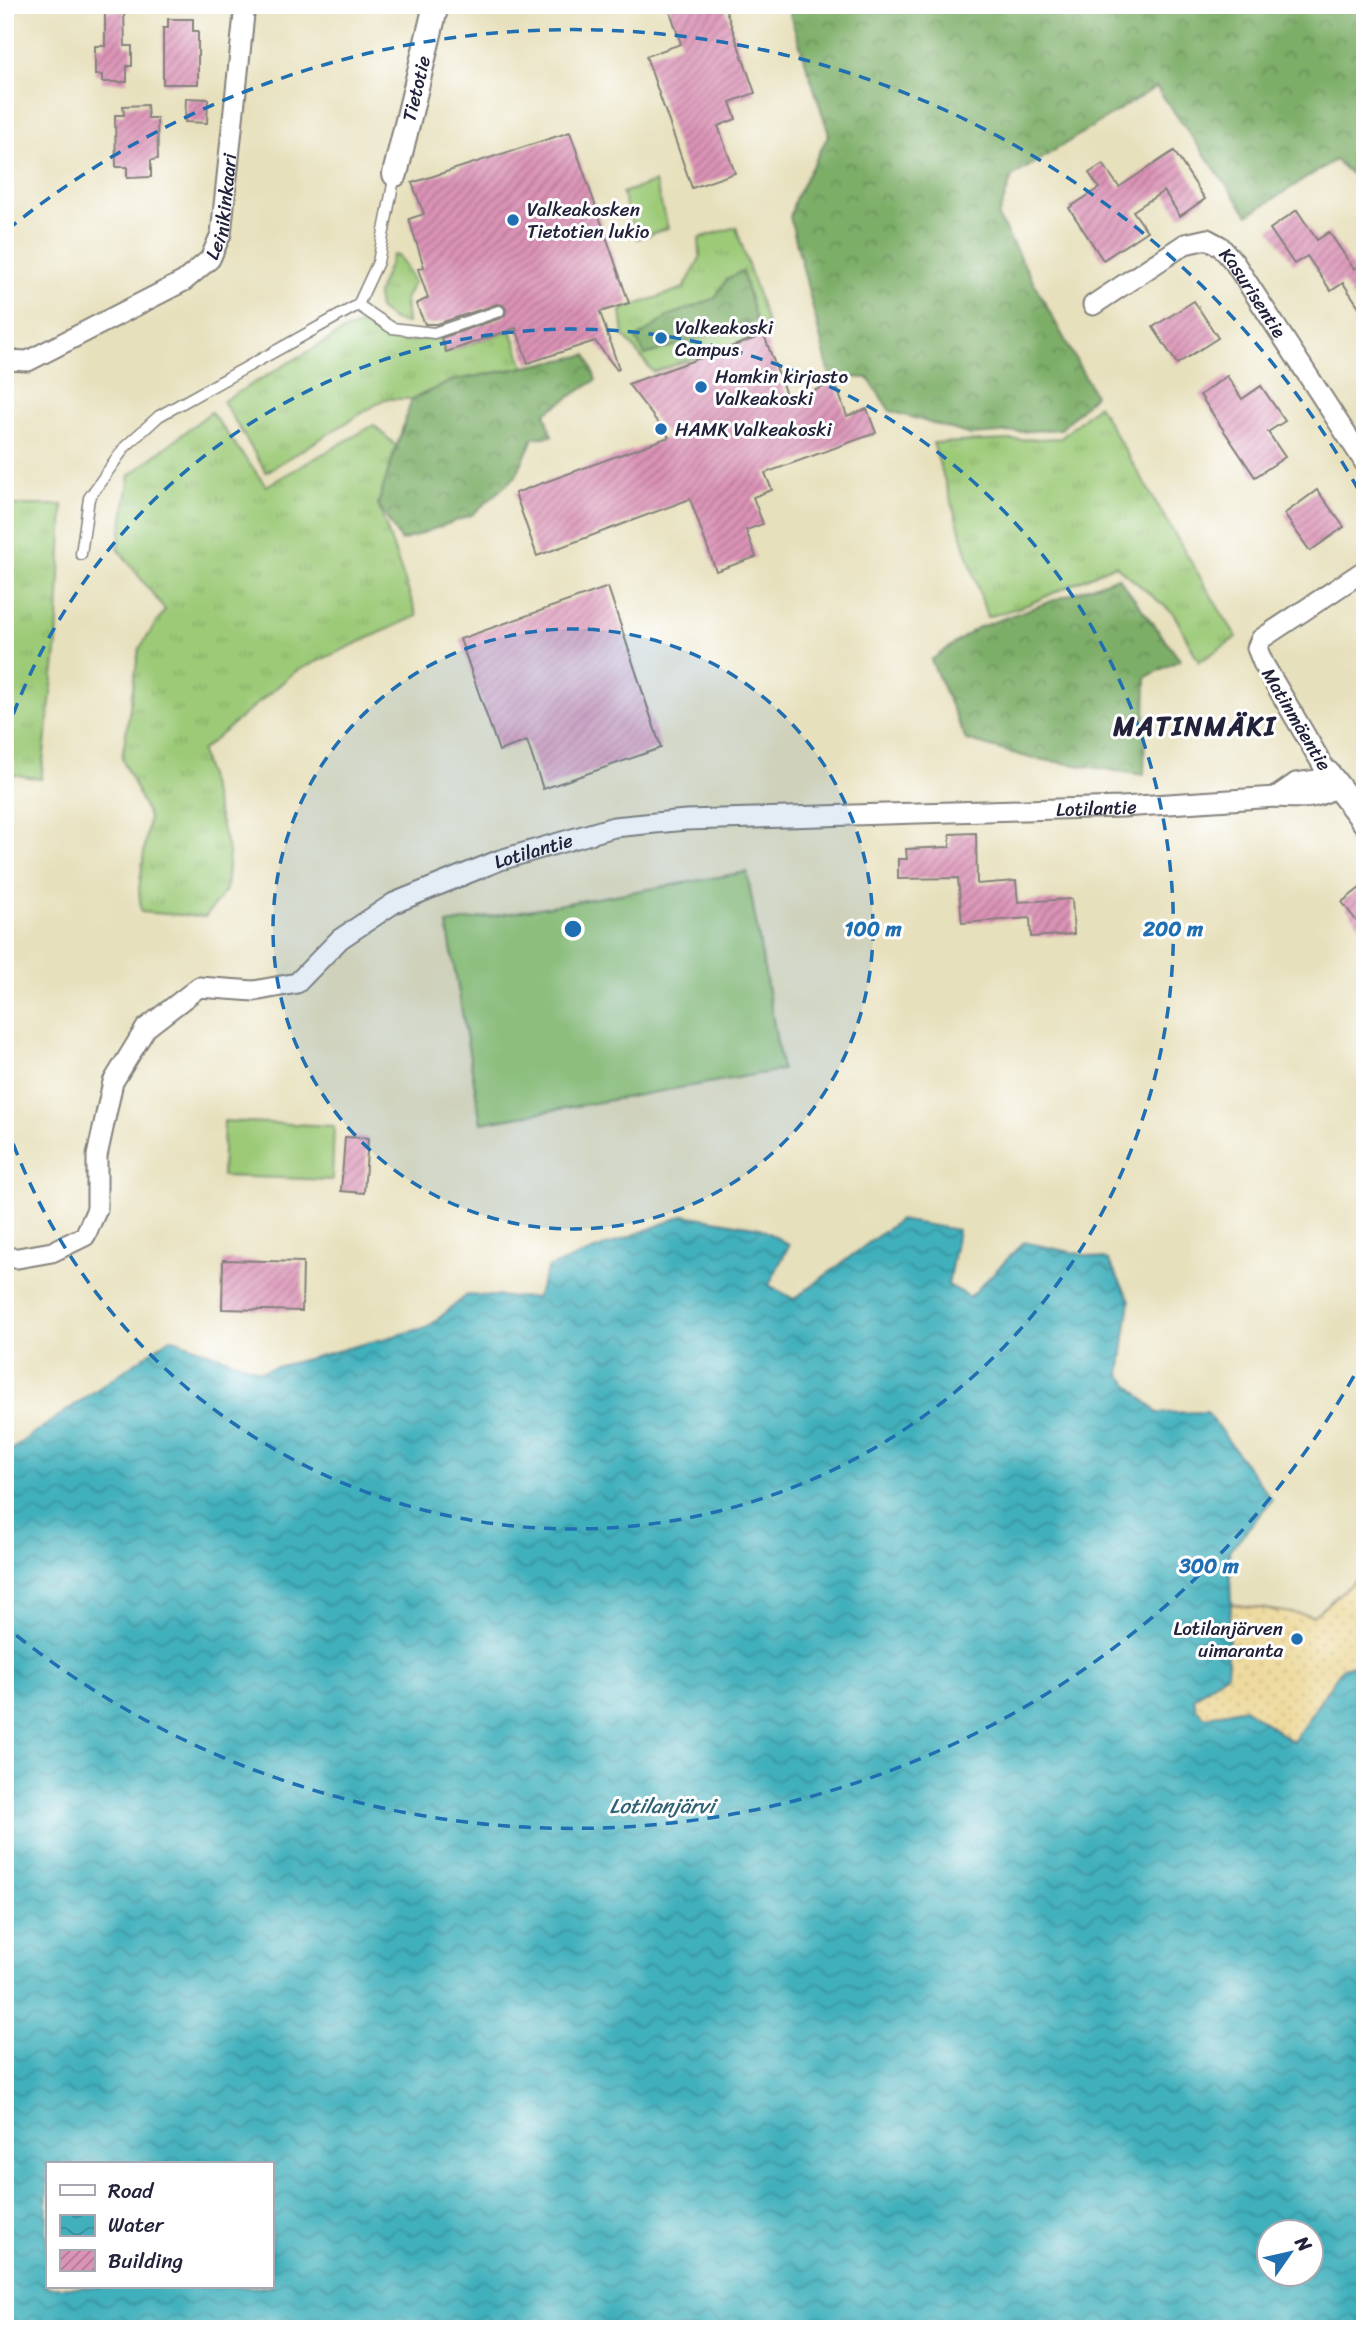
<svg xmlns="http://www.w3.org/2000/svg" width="1370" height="2334" font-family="Sriracha,sans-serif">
	<defs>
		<pattern id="grass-tufts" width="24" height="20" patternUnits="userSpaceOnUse" patternTransform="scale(1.75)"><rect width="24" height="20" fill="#9cca77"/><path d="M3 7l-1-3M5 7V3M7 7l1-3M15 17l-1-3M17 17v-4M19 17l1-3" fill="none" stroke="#86ad68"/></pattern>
		<pattern id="forest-crowns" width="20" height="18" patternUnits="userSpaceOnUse" patternTransform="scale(1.75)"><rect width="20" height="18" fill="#7dae68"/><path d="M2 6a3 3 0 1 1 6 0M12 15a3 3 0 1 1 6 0" fill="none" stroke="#668d57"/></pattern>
		<pattern id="sand-dots" width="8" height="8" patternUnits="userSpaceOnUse" patternTransform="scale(1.75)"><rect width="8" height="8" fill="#eeda9e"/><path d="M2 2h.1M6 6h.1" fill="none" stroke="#ccbb89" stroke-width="1.8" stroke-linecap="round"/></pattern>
		<pattern id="water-waves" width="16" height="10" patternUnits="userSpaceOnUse" patternTransform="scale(1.75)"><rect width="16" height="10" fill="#41b0bc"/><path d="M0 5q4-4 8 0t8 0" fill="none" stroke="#368f9a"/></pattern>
		<pattern id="building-hatch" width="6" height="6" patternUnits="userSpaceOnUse" patternTransform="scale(1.75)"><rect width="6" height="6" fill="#db93b6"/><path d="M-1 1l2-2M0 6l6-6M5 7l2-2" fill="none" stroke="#b17895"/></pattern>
	</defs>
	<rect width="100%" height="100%" fill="#fff"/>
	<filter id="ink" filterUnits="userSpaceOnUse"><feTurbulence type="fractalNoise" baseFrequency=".0143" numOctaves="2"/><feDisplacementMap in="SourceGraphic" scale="14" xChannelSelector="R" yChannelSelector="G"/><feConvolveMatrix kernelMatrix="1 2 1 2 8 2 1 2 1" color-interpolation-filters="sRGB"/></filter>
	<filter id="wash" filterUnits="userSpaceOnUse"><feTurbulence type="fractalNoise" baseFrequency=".00686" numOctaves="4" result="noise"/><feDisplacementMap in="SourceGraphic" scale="28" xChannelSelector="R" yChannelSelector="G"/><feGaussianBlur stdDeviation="1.57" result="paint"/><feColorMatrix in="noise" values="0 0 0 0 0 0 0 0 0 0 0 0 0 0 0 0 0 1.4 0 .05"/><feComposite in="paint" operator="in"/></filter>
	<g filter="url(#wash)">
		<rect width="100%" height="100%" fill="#e7e0bc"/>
		<g fill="url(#grass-tufts)" stroke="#5f7659" stroke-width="2">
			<path d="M 736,227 L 770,333 L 653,372 L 624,336 L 621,310 L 684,288 L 700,258 L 699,238 Z"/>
			<path d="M 393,255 L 399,256 L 414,282 L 405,299 L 407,323 L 393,320 L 379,309 L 377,295 Z"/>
			<path d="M 367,323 L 401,341 L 441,338 L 446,352 L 511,330 L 524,367 L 452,381 L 412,399 L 385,399 L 266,472 L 223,401 L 347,329 Z"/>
			<path d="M 1098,405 L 1219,609 L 1237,637 L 1199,662 L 1174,614 L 1115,565 L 1027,605 L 987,617 L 933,443 L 1061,438 Z"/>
			<path d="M 211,412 L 266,486 L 374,425 L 396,446 L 378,504 L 417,616 L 296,671 L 201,751 L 229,853 L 226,890 L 205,917 L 141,912 L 139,889 L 149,817 L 122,759 L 139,649 L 165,610 L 118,549 L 130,475 Z"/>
			<path d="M 5,505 L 63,505 L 57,643 L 41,779 L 5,773 Z"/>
		</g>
		<g fill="url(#forest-crowns)" stroke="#506852" stroke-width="2">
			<path d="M 797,5 L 1365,5 L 1365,186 L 1335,160 L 1248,215 L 1156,87 L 1012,177 L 998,217 L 1095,395 L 1061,429 L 971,435 L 890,411 L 868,378 L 830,376 L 790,217 L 795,199 L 829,134 L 790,15 Z"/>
			<path d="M 742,271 L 756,320 L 645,355 L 636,339 L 669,316 L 715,298 L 727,279 Z"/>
			<path d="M 587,355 L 596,380 L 545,413 L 552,436 L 533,438 L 516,476 L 472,515 L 401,541 L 378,504 L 412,399 L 452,381 Z"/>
			<path d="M 1118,577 L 1180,660 L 1146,677 L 1144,775 L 1030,758 L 966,740 L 931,660 L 977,628 Z"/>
		</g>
		<path fill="url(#sand-dots)" stroke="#887e6c" stroke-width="2" d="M 1365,1572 L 1365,1661 L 1342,1668 L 1293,1742 L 1244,1708 L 1205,1717 L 1196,1708 L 1194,1698 L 1227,1673 L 1231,1604 L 1313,1616 Z"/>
		<g fill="#9cca77" stroke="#5f7659" stroke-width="2">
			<path d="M 655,182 L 668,228 L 637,239 L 622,193 Z"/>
			<path d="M 747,872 L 782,1070 L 481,1123 L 447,924 Z"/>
			<path d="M 224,1121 L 334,1126 L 332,1180 L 222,1176 Z"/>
		</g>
		<path fill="url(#water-waves)" stroke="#32697c" stroke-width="2" fill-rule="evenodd" d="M 685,1215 L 760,1228 L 789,1245 L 769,1285 L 794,1299 L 899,1220 L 958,1230 L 948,1285 L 970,1297 L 1024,1242 L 1108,1260 L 1130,1300 L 1120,1375 L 1157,1413 L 1207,1412 L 1272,1500 L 1229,1551 L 1231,1604 L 1227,1673 L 1194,1698 L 1196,1708 L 1205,1717 L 1244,1708 L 1293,1742 L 1342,1668 L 1365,1661 L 1365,2329 L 5,2329 L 5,1456 L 20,1443 L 171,1338 L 261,1371 L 428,1327 L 467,1295 L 536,1298 L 548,1268 ZM 47,2164 L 271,2164 L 271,2287 L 47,2287 ZM 1268,2232 L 1310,2232 L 1310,2274 L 1268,2274 Z"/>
		<g id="blocks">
			<g fill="url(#building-hatch)">
				<path d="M 668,5 L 724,5 L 755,93 L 730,102 L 736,119 L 718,126 L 735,173 L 692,188 L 646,56 L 681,44 Z"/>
				<path d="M 105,11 L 124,11 L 125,46 L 132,46 L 132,66 L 127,66 L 127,82 L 102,82 L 102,75 L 95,75 L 95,46 L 105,46 Z"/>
				<path d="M 168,19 L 193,19 L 193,31 L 198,31 L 198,84 L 163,84 L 163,28 L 168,28 Z"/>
				<path d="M 186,98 L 208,99 L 207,123 L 185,122 Z"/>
				<path d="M 147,105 L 148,118 L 157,118 L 158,159 L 151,160 L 151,177 L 127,178 L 127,167 L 116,167 L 115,115 L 124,115 L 123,106 Z"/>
				<path d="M 570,132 L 629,303 L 600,312 L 619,369 L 617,370 L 595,341 L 528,363 L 516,328 L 446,352 L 441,338 L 501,318 L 505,315 L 506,309 L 503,305 L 497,304 L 437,324 L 425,324 L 416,304 L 428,298 L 418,269 L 424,267 L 409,219 L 424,214 L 412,183 Z"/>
				<path d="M 1174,151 L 1205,199 L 1180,216 L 1164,191 L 1133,211 L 1147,231 L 1103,260 L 1069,208 L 1099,188 L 1089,173 L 1103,164 L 1119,187 Z"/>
				<path d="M 1297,210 L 1317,240 L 1329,232 L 1354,269 L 1365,262 L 1365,316 L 1343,283 L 1331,291 L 1307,256 L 1294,264 L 1270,229 Z"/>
				<path d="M 1194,301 L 1218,338 L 1177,364 L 1153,327 Z"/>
				<path d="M 764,335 L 788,400 L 835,383 L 847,416 L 867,409 L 876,433 L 765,473 L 772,490 L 753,497 L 763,524 L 746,530 L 756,557 L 716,571 L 690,499 L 537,556 L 515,493 L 669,437 L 628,384 Z"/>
				<path d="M 1227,376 L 1242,399 L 1261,386 L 1285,421 L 1268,432 L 1285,457 L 1255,477 L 1200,395 Z"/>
				<path d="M 1317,490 L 1344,527 L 1310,551 L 1284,514 Z"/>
				<path d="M 608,587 L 661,748 L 543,789 L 527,741 L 499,751 L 460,639 Z"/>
				<path d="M 976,833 L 977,884 L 1016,881 L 1018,902 L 1072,899 L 1074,934 L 1031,937 L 1030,918 L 962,923 L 958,878 L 898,879 L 898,859 L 907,859 L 906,849 L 950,847 L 950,834 Z"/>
				<path d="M 1365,884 L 1365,932 L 1342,902 Z"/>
				<path d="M 345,1137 L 368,1138 L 364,1193 L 341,1191 Z"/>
				<path d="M 223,1260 L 303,1262 L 302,1311 L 222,1309 Z"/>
			</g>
		</g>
	</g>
	<g filter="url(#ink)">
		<use href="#blocks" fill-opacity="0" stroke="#84817c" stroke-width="2"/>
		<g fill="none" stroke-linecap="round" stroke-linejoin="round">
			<defs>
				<g id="service">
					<path d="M 395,174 L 378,262 L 358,305 L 392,328 L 434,333 L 499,311"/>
					<path d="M 81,554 L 89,498 L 125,447 L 159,416 L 358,305"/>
				</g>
				<g id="minor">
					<path id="s1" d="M 1093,305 L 1185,244 L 1207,239 L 1220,246 L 1234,262 L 1365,463"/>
					<path id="s2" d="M 5,360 L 28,361 L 184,281 L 210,259 L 221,234 L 245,5"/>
					<path d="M 1276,797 L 1296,783 L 1317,780 L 1328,774 L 1263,663 L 1257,648 L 1261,639 L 1365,570"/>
					<path id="s3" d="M 5,1258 L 18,1258 L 52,1252 L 85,1236 L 97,1209 L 97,1156 L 113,1082 L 146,1028 L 199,987 L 254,991 L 297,983 L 340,939 L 394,903 L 500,860 L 614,827 L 686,820 L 1122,807 L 1276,797 C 1302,798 1314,801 1337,786"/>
				</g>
				<g id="tertiary">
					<path id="s4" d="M 395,174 L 436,5"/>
					<path d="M 1328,774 L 1365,822"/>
				</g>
			</defs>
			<use href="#service" stroke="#84817c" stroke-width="13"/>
			<use href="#minor" stroke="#84817c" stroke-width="23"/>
			<use href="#tertiary" stroke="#84817c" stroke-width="28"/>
			<use href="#service" stroke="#fff" stroke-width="10"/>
			<use href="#minor" stroke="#fff" stroke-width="19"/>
			<use href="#tertiary" stroke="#fff" stroke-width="24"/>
		</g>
	</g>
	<circle cx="573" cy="929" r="300" fill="#1f6fb2" fill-opacity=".12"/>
	<g fill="none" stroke="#1f6fb2" stroke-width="3.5" stroke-dasharray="12 9">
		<circle cx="573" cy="929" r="300"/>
		<path d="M6 734A600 600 0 1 1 6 1124"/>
		<path d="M1364 1358A900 900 0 0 1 7 1628M7 230A900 900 0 0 1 1364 500"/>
	</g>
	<g fill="#1f6fb2" stroke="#fff" stroke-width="2.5">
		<circle cx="513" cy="220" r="7"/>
		<circle cx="661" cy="338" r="7"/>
		<circle cx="701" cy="387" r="7"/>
		<circle cx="661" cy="429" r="7"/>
		<circle cx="1297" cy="1639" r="7"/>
	</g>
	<g text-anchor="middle" stroke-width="6" stroke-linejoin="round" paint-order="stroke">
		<g font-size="19" fill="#22223b" stroke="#fff">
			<text dy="7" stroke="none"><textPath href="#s4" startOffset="88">Tietotie</textPath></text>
			<text dy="7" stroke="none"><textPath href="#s2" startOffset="287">Leinikinkaari</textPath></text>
			<text dy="7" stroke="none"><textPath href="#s1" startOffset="205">Kasurisentie</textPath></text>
			<text transform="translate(1297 719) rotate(59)" y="7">Matinmäentie</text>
			<text dy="7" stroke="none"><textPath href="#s3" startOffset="1314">Lotilantie</textPath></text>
			<text dy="7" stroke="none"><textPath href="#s3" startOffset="747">Lotilantie</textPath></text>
		</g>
		<g font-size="19" fill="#22223b" stroke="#fff" text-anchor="start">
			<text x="527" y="216">Valkeakosken<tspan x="527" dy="22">Tietotien lukio</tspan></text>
			<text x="675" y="334">Valkeakoski<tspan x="675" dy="22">Campus</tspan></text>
			<text x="715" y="383">Hamkin kirjasto<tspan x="715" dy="22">Valkeakoski</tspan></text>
			<text x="675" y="436">HAMK Valkeakoski</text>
			<text x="1283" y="1635" text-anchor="end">Lotilanjärven<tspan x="1283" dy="22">uimaranta</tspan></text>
		</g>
		<g font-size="21" font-style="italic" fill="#306275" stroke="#fff">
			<text x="662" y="1813">Lotilanjärvi</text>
		</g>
		<g font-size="26" font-weight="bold" letter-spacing="2" fill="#22223b" stroke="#fff">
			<text x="1195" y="735">MATINMÄKI</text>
		</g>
	</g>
	<circle cx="573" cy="929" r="10" fill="#1f6fb2" stroke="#fff" stroke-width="3.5"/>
	<g font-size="21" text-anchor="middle" font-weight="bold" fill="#1f6fb2" stroke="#fff" stroke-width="6" stroke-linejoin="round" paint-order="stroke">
		<text x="873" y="936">100 m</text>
		<text x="1173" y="936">200 m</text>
		<text x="1209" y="1573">300 m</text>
	</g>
	<rect width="1370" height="2334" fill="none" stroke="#fff" stroke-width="28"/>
	<rect x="46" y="2162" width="228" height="126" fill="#ffffff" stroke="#a7a7b1" stroke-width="2"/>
	<rect x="60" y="2185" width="35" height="10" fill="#ffffff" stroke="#a7a7b1" stroke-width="2"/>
	<text x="108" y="2198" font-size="21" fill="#22223b">Road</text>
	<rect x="60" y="2215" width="35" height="21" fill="url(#water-waves)" stroke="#a7a7b1" stroke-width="2"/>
	<text x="108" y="2232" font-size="21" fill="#22223b">Water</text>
	<rect x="60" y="2250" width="35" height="21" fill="url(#building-hatch)" stroke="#a7a7b1" stroke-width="2"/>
	<text x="108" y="2268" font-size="21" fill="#22223b">Building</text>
	<g transform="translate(1290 2253) rotate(56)"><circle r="33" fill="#ffffff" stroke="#a7a7b1" stroke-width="2"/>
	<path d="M0-5L12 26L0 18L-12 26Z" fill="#1f6fb2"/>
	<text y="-10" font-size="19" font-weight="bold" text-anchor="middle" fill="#22223b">N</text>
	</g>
</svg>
